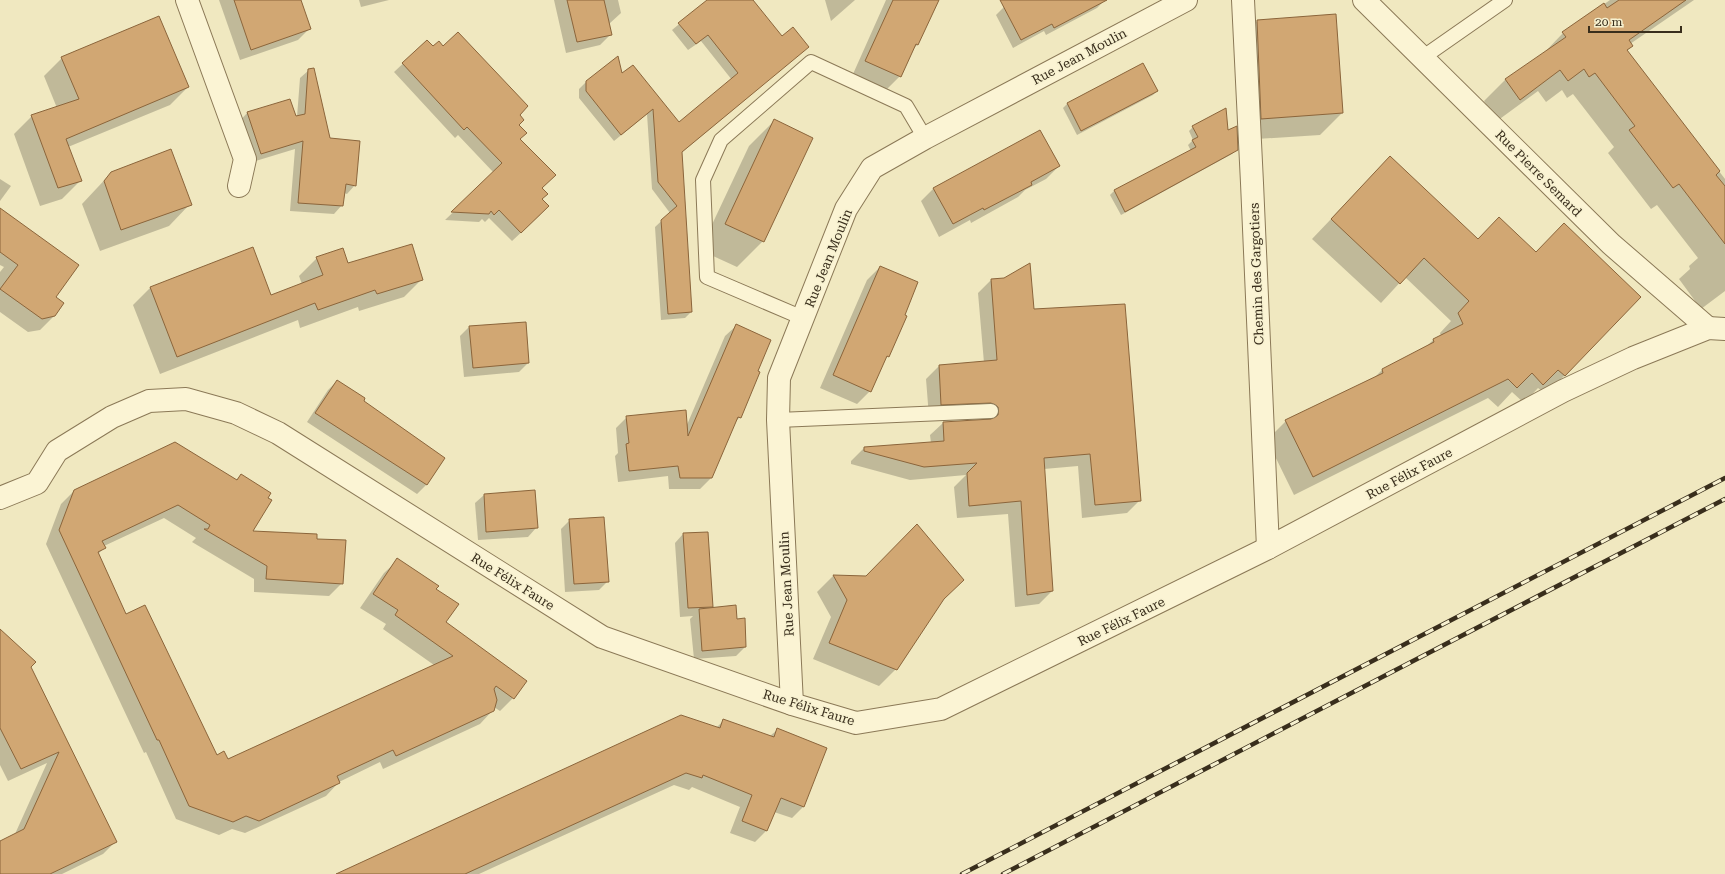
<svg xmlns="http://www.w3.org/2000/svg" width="1725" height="874" font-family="'Roboto Serif',serif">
	<rect width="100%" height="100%" fill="#f0e8c0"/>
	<g fill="#0003">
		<path d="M 219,0 L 300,0 L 309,29 L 298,40 L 240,60 Z"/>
		<path d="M 359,0 L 389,0 L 361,7 Z"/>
		<path d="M 554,0 L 618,0 L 621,13 L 609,24 L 611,34 L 600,45 L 566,53 Z"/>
		<path d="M 708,0 L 752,0 L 782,38 L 808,47 L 681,153 L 691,312 L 685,318 L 661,320 L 655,227 L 670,213 L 652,189 L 647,114 L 614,141 L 579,98 L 579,89 L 586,82 L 621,75 L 679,124 L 732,80 L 701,41 L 688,50 L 672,30 Z"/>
		<path d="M 825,0 L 855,0 L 831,21 Z"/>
		<path d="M 886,0 L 938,0 L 918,44 L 912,50 L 900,76 L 887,89 L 853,74 Z"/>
		<path d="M 1018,0 L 1105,0 L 1097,8 L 1046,35 L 1044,31 L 1013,48 L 996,15 L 1004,7 Z"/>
		<path d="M 1610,0 L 1694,0 L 1630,44 L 1631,46 L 1627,51 L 1725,179 L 1725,291 L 1701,309 L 1679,279 L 1690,269 L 1689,266 L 1698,258 L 1657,205 L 1651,209 L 1608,153 L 1614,147 L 1573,94 L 1567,98 L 1562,90 L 1546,102 L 1538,91 L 1497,121 L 1484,101 L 1505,80 L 1542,55 L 1563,33 Z"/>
		<path d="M 1335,15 L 1342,113 L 1320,135 L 1240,140 L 1235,43 L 1257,21 Z"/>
		<path d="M 427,41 L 519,115 L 519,139 L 541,188 L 541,199 L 540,215 L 512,241 L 489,218 L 485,222 L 482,219 L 479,222 L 445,220 L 494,173 L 458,135 L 455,138 L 394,72 Z"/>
		<path d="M 62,58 L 188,87 L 170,105 L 68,147 L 81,180 L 62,199 L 40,206 L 14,134 L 32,116 L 57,108 L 44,76 Z"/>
		<path d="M 1143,64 L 1157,91 L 1153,95 L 1077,135 L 1063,108 L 1067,104 Z"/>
		<path d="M 309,70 L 329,139 L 355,185 L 347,194 L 344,193 L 342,205 L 334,214 L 290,211 L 295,149 L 252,162 L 239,122 L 247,113 L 289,100 L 295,117 L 297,117 L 300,78 Z"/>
		<path d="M 775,120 L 763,241 L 737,267 L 700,250 L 749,146 Z"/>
		<path d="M 1193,127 L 1237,149 L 1232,154 L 1121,215 L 1110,195 L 1114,191 L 1191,151 L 1188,145 L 1193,140 L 1189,131 Z"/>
		<path d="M 1390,157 L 1565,375 L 1546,394 L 1538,388 L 1524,403 L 1512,392 L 1498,407 L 1488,398 L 1294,495 L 1267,440 L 1286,421 L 1374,378 L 1382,370 L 1424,349 L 1433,340 L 1441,336 L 1440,333 L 1451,321 L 1405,277 L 1381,303 L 1312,239 Z"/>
		<path d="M 1059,166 L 1046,179 L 1025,190 L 1018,197 L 971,223 L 970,220 L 939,237 L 921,201 L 934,188 Z"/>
		<path d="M 112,172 L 190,204 L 169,226 L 100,251 L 82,204 Z"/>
		<path d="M 0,179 L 11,186 L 0,201 Z"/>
		<path d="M 0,209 L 55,297 L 54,316 L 40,330 L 28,332 L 0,312 L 0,272 L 4,267 L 0,265 Z"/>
		<path d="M 317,258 L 422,279 L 404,297 L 359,311 L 358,307 L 300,328 L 298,320 L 160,374 L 133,305 L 151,287 L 270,297 L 302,284 L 299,276 Z"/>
		<path d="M 880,267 L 888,356 L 883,361 L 870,391 L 857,404 L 820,388 L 867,280 Z"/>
		<path d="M 991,280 L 1033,310 L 1140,500 L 1127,513 L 1082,518 L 1078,466 L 1044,469 L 1052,591 L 1039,604 L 1015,607 L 1008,514 L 957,518 L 954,487 L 966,475 L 910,480 L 851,464 L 851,461 L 864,448 L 931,443 L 930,435 L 943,423 L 988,421 L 978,415 L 929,417 L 926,379 L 939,366 L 984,363 L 978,293 Z"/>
		<path d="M 736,326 L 740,417 L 735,422 L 711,478 L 700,489 L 669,489 L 668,476 L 618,482 L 615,456 L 618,453 L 616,428 L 627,417 L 686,427 L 725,336 Z"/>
		<path d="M 469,327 L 528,363 L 519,372 L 464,377 L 460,336 Z"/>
		<path d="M 337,381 L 362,401 L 444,458 L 426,485 L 417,494 L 307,422 L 328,390 Z"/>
		<path d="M 241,475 L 252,532 L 316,540 L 342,583 L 329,596 L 254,592 L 254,579 L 192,542 L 196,538 L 164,518 L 104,546 L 104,548 L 98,554 L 125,615 L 216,756 L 228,761 L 434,665 L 383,629 L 386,624 L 360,608 L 384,573 L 398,560 L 435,590 L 445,623 L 513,698 L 500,711 L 494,707 L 493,710 L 480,724 L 383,769 L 380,762 L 339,782 L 326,796 L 245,833 L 232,829 L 219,835 L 176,819 L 146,752 L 144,753 L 46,544 L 61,504 L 74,491 L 236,480 Z"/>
		<path d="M 484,495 L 536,528 L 528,537 L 478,540 L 475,503 Z"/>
		<path d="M 570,520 L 608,581 L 599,590 L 565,592 L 561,529 Z"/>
		<path d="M 683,534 L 712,607 L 710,609 L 736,620 L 745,647 L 736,656 L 694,659 L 690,619 L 693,616 L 680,617 L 675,543 Z"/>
		<path d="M 833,576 L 866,577 L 942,600 L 896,669 L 879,686 L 813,659 L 831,617 L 817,592 Z"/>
		<path d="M 0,630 L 30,667 L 116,841 L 103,854 L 62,874 L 0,874 L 0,842 L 15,834 L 47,763 L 8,781 L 0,765 Z"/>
		<path d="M 723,721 L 770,736 L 777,730 L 804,806 L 792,818 L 774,812 L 766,831 L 755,842 L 730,833 L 740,807 L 692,787 L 689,790 L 674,785 L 479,874 L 338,874 L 716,728 Z"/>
	</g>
	<g fill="#d1a773" stroke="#8b653b">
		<path d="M 234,0 L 301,0 L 311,29 L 251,50 Z"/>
		<path d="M 567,0 L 604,0 L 612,35 L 577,42 Z"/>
		<path d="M 707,0 L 753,0 L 782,36 L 793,27 L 809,47 L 682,152 L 692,312 L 668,314 L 661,220 L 677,206 L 658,182 L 653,109 L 621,135 L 586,91 L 586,81 L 618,56 L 622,73 L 633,65 L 679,122 L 738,73 L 708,35 L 696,44 L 678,23 Z"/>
		<path d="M 893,0 L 939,0 L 918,45 L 916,44 L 901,77 L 865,61 Z"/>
		<path d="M 1000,0 L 1107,0 L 1054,28 L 1052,24 L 1021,40 Z"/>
		<path d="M 1619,0 L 1686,0 L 1629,40 L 1633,46 L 1627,50 L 1720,171 L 1716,175 L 1725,186 L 1725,244 L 1679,184 L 1673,188 L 1629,130 L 1635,126 L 1595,73 L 1589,77 L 1584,69 L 1568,81 L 1560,70 L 1520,100 L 1505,79 L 1566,37 L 1562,32 L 1604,3 L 1607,8 Z"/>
		<path d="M 1336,14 L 1343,113 L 1261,119 L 1257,20 Z"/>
		<path d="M 159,16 L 189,87 L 66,139 L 82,181 L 58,188 L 31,115 L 79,99 L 61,57 Z"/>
		<path d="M 458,32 L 528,106 L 520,115 L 524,120 L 519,125 L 527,133 L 520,139 L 556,175 L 542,188 L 548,194 L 542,199 L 549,206 L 521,233 L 499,210 L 494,215 L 491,211 L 489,214 L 451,212 L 502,163 L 467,127 L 464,130 L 402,63 L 427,40 L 433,46 L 439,41 L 443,46 Z"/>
		<path d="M 1143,63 L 1158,91 L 1081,131 L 1067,103 Z"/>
		<path d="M 314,68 L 330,138 L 360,141 L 356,186 L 346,184 L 343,206 L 298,203 L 303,141 L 261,154 L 247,112 L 290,99 L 296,116 L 305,114 L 308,69 Z"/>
		<path d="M 1226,108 L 1228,130 L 1237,126 L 1238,150 L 1125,212 L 1114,190 L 1196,147 L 1192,140 L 1198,137 L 1192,126 Z"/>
		<path d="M 774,119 L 813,138 L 764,242 L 725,224 Z"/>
		<path d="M 1040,130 L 1060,166 L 1031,182 L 1032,185 L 984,210 L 983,208 L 953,224 L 933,188 Z"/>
		<path d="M 171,149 L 192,205 L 121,230 L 104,181 L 111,172 Z"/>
		<path d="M 1390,156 L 1478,239 L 1499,217 L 1536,252 L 1564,223 L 1641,297 L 1565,376 L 1558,370 L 1543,385 L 1532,373 L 1517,388 L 1508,379 L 1313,477 L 1285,420 L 1383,373 L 1382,369 L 1434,342 L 1433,339 L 1463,324 L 1458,313 L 1469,301 L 1424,258 L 1400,284 L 1331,219 Z"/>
		<path d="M 0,208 L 79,265 L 56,297 L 64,303 L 55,316 L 42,319 L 0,289 L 18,265 L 0,252 Z"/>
		<path d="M 412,244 L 423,280 L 377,294 L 375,290 L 318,310 L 315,303 L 177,357 L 150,287 L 253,247 L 271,295 L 323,275 L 316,257 L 343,248 L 348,263 Z"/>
		<path d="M 1030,263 L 1034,309 L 1125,304 L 1141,501 L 1095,505 L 1090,454 L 1044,458 L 1053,591 L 1027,595 L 1021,501 L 969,506 L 967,473 L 977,463 L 924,467 L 864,451 L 864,447 L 944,441 L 943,422 L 991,419 L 998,415 L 998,407 L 991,403 L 941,405 L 939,365 L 997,360 L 991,279 L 1004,278 Z"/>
		<path d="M 880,266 L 918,282 L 905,315 L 907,316 L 889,357 L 887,356 L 871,392 L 833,375 Z"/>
		<path d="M 526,322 L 529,363 L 473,368 L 469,326 Z"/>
		<path d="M 736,324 L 771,340 L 758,371 L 760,372 L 741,418 L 738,417 L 712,478 L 680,478 L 678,466 L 629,471 L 626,444 L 629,443 L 626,416 L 686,410 L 688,436 Z"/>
		<path d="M 337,380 L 365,398 L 364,401 L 445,458 L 427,485 L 315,413 Z"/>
		<path d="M 175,442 L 237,480 L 241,474 L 271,493 L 268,498 L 272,500 L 253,531 L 317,534 L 317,539 L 346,540 L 343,584 L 266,579 L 267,566 L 204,529 L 208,529 L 210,525 L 178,505 L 102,541 L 106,548 L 98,552 L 126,614 L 145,605 L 217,755 L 224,751 L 228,759 L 453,656 L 395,615 L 398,610 L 373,594 L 397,558 L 439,586 L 436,589 L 459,604 L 446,622 L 527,681 L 514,699 L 496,686 L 494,689 L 497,700 L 494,711 L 396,756 L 393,750 L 337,776 L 340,783 L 259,821 L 246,816 L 233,822 L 189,806 L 159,740 L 157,740 L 59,530 L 74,490 Z"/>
		<path d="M 535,490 L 538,528 L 486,532 L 484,494 Z"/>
		<path d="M 604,517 L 609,582 L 574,584 L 569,519 Z"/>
		<path d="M 917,524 L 964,580 L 944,599 L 897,670 L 829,643 L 847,600 L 833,575 L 866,576 Z"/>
		<path d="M 708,532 L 713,607 L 688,608 L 683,533 Z"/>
		<path d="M 736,605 L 737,619 L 745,618 L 746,647 L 702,651 L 699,609 Z"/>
		<path d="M 0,629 L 36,662 L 31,667 L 117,842 L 50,874 L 0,874 L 0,841 L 24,829 L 59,752 L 21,769 L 0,728 Z"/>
		<path d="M 681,715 L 720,728 L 723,719 L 774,737 L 777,728 L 827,748 L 804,807 L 781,798 L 767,831 L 742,821 L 752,795 L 703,775 L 702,778 L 686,773 L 465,874 L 336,874 Z"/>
	</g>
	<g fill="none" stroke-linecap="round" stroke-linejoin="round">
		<defs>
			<g id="service">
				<path d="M 1422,58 L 1505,0"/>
				<path d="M 803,318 L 707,277 L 703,180 L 721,140 L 811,62 L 906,106 L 925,138"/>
				<path d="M 778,420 L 991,411"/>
			</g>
			<g id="minor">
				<path d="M 187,0 L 245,159 L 239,186"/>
				<path d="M 1243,0 L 1252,183 L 1268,548"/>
				<path d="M 1364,0 L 1611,244 L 1708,328"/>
				<path d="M 792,704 L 778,420 L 779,378 L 846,209 L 872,168 L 925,138 L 1186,0"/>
			</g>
			<path id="tertiary" d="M 0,498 L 37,483 L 57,451 L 112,417 L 149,401 L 186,399 L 236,413 L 278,433 L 602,637 L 792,704 L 856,723 L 941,709 L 1268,548 L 1563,391 L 1633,358 L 1708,328 L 1725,329"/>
		</defs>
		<use href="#service" stroke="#8b7957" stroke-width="16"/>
		<use href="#minor" stroke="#8b7957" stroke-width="24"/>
		<use href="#tertiary" stroke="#8b7957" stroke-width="24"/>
		<use href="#service" stroke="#fbf4d4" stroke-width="14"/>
		<use href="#minor" stroke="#fbf4d4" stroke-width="22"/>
		<use href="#tertiary" stroke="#fbf4d4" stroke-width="22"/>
		<defs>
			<g id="rail">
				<path d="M 962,874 L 1725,478"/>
				<path d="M 1003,874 L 1725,499"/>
			</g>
		</defs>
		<use href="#rail" stroke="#392e1c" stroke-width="4.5"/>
		<use href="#rail" stroke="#f7f1d0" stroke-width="3" stroke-dasharray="9" stroke-linecap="butt"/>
	</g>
	<g text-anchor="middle" stroke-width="3" stroke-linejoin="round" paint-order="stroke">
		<g font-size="13" fill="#392e1c" stroke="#f7f1d0">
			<text transform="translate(1079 56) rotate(-28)" y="5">Rue Jean Moulin</text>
			<text transform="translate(1539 173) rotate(45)" y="5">Rue Pierre Semard</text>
			<text transform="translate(828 258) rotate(-68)" y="5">Rue Jean Moulin</text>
			<text transform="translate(1256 274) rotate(-92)" y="5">Chemin des Gargotiers</text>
			<text transform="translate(1409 473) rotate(-28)" y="5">Rue Félix Faure</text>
			<text transform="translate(513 581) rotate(32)" y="5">Rue Félix Faure</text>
			<text transform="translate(786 584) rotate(-93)" y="5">Rue Jean Moulin</text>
			<text transform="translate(1121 621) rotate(-26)" y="5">Rue Félix Faure</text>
			<text transform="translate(809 707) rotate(17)" y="5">Rue Félix Faure</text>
		</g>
	</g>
	<path d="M1589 26v6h92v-6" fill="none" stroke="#392e1c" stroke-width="2"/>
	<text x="1595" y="26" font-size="12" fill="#392e1c" stroke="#f7f1d0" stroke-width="3" paint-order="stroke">20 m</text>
</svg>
